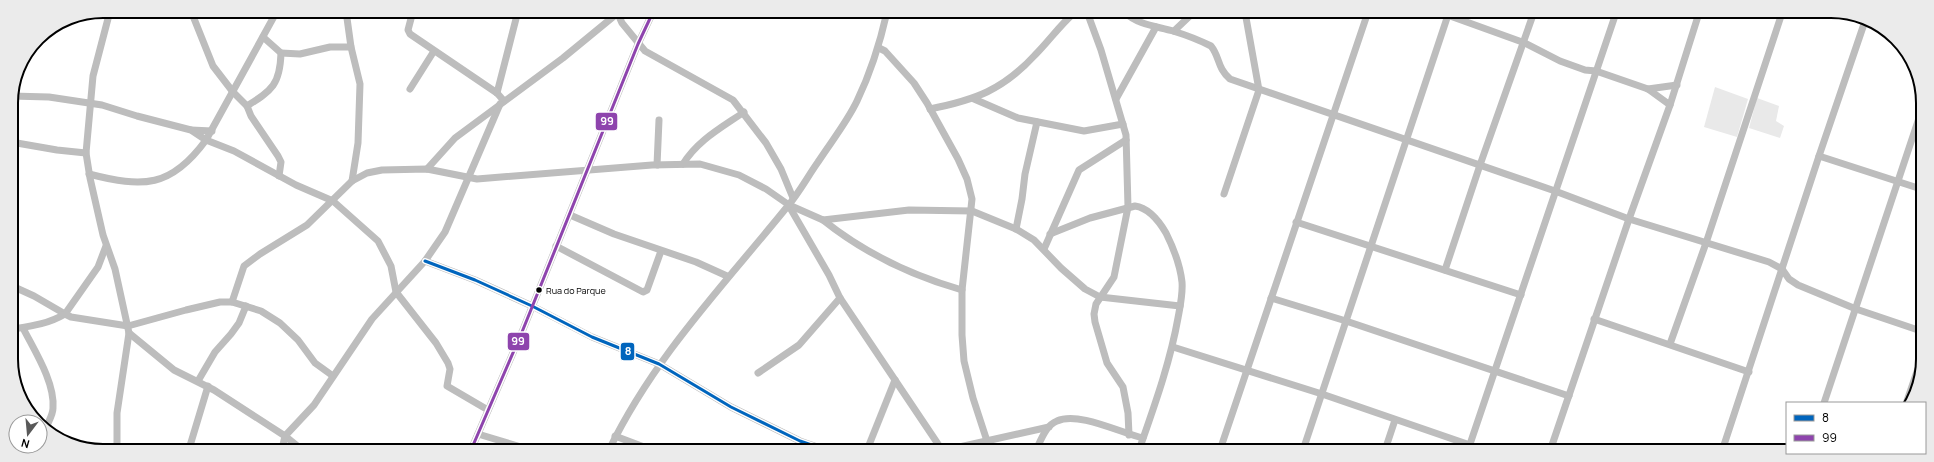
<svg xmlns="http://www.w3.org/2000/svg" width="1934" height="462" font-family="Manrope,sans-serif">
	<rect width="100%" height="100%" fill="#fff"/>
	<g fill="#e9e9e9">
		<path d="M 1715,87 L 1748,99 L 1737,137 L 1704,127 Z"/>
		<path d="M 1757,98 L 1779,106 L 1776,121 L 1784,126 L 1780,138 L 1749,128 Z"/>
	</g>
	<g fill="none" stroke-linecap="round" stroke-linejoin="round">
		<g stroke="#bdbdbd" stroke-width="7">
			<path d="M 110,11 L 93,76 L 86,153 L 90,178 L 103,235 L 115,269 L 129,333 L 117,413 L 117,449"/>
			<path d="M 191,11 L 213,66 L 233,92 L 247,106 L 251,116 L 278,156 L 281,162 L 279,176"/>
			<path d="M 251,11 L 274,16"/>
			<path d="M 346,11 L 351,47 L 360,84 L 358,143 L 352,181"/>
			<path d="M 413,11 L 408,30 L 410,34 L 497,93 L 504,101"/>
			<path d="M 617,12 L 622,23 L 645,51 L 733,100 L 766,143 L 781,169 L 793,198"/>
			<path d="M 1087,12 L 1101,50 L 1126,135 L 1128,207 L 1114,277 L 1096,304 L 1094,314 L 1095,322 L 1107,363 L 1123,387 L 1128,413 L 1129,435"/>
			<path d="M 1124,12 C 1138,25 1155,26 1173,31 C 1186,35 1199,40 1211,46 C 1220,57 1217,68 1230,79 L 1555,191 L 1629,219 L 1769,262 L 1782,269 L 1789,279 L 1798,285 L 1856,309 L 1921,331"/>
			<path d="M 1439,12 L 1525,43 L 1560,61 L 1585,70 L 1596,71 L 1648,89 L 1670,105"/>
			<path d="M 1174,31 L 1194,12"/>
			<path d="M 879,48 L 885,51 L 914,83 L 927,103 L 958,159 L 967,179 L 972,199 L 962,290 L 962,335 L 964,361 L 973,398 L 987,441"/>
			<path d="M 281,53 L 300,54 L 330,47 L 351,47"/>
			<path d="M 410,89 L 434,51"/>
			<path d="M 1648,89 L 1677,85"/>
			<path d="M 497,93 L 518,11"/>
			<path d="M 11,96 L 49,97 L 102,105 L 137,116 L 191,130 L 206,140 L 234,151 L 296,185 L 333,201 L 378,241 L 391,266 L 396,292 L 436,343 L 448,363 L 450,369 L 447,386 L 488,410"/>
			<path d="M 974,99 L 1018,118 L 1084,131 L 1123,124"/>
			<path d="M 1116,99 L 1156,27"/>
			<path d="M 247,106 C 272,90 280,85 281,53 L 263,37"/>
			<path d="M 930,109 C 975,100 1003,90 1035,55 C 1049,41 1060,25 1075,12"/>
			<path d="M 191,130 L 212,131"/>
			<path d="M 11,142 L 57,150 L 86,153"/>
			<path d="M 1819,156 L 1921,189"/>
			<path d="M 683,164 C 698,140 721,128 744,112"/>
			<path d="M 657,165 L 659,120"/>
			<path d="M 427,169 L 455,138 L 563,58 L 619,12"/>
			<path d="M 89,174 C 143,188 171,188 206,140 L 277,11"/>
			<path d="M 1224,194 L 1259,90 L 1245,12"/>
			<path d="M 789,206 L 829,275 L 840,298 L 942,450"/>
			<path d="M 570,215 L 614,234 L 696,262 L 727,276"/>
			<path d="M 823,220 C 863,252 913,276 962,290"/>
			<path d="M 1296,222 L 1521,295"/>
			<path d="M 1016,229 L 1022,199 L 1025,174 L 1037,122"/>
			<path d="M 1050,234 L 1090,218 L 1135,206 C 1149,208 1159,221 1166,233 C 1174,249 1180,264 1182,282 C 1183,294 1180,307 1178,318 C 1170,363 1154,407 1139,450"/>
			<path d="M 556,246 L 643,292 L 647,290 L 661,251"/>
			<path d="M 1044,249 L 1079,170 L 1126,140"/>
			<path d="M 425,261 L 475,280 L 532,306 L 592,337 L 659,364 L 731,407 L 800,441 L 826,450"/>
			<path d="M 1445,270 L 1480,165 L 1534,12"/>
			<path d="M 12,286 L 34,296 L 65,314 L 98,267 L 106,246"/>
			<path d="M 1271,298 L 1346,321 L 1569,396"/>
			<path d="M 232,302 L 244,266 L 260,254 L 307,225 L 352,181 L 367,173 L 382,170 L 427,169 L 477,179 L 652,165 L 700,164 L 739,175 L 766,189 L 789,205 L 823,220 L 909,210 L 972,211 L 1016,229 L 1034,240 L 1061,268 L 1085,289 L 1100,297 L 1180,306"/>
			<path d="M 1594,319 L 1749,372"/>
			<path d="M 23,328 C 34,350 55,382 53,408 C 53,415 48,422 46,428"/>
			<path d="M 13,329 C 32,326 48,324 65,314 L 71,317 L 128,326 L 186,310 L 220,302 L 232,302 L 261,311 L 280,323 L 298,340 L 315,363 L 333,376"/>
			<path d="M 129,333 L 174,370 L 214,390 L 285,436 L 301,449"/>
			<path d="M 1670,344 L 1706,243 L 1782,13"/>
			<path d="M 1173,347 L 1322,394 L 1470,445"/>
			<path d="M 758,373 L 799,345 L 840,298"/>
			<path d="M 198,381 L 215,352 L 231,334 L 239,323 L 246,306"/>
			<path d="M 1907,401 L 1921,360"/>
			<path d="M 1824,403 L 1921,112"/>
			<path d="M 478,434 L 531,450"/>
			<path d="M 615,436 L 652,450"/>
			<path d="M 1222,444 L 1368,12"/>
			<path d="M 1724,446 L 1737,451"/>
			<path d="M 189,449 L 208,386"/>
			<path d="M 282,449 L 285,436 L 314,405 L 372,319 L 425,261 L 445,232 L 500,104"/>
			<path d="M 471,450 L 522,332 L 638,44 L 653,12"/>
			<path d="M 609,450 C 654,357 723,286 787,207 C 799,193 808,176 818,162 C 831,142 847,122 857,101 C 871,72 880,43 887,12"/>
			<path d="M 867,450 L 895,380"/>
			<path d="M 946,450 L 1049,427"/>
			<path d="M 1036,450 C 1041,440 1046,425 1057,421 C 1078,411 1121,433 1143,438"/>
			<path d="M 1303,450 L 1449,12"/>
			<path d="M 1385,450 L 1395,420"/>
			<path d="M 1468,450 L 1616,13"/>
			<path d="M 1550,451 L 1629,219 L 1670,105 L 1699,13"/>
			<path d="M 1722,451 L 1819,156 L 1865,21"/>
		</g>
		<defs>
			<path id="bus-1" d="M 425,261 L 475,280 L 532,306 L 592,337 L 659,364 L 731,407 L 800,441 L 826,450"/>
			<path id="bus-2" d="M 471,450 L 522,332 L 638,44 L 653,12"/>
		</defs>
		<use href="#bus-1" stroke="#fff" stroke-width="6"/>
		<use href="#bus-2" stroke="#fff" stroke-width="6"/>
		<use href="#bus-1" stroke="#0065bd" stroke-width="3"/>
		<use href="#bus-2" stroke="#8e44ad" stroke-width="3"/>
	</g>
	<circle fill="#000" stroke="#fff" stroke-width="1.5" cx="539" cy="290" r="3.5"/>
	<g text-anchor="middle" stroke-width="3.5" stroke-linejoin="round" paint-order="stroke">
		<g font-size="9" fill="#000" stroke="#fff" text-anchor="start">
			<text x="546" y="294">Rua do Parque</text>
		</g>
	</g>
	<path d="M0 0H1934V462H0ZM103 18H1831A85 85 0 0 1 1916 103V359A85 85 0 0 1 1831 444H103A85 85 0 0 1 18 359V103A85 85 0 0 1 103 18Z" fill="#ebebeb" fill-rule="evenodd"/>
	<path fill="none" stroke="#000" stroke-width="2" d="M103 18H1831A85 85 0 0 1 1916 103V359A85 85 0 0 1 1831 444H103A85 85 0 0 1 18 359V103A85 85 0 0 1 103 18Z"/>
	<g stroke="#fff" stroke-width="1.5">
		<rect x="595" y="112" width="23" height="19" rx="4" fill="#8e44ad"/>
		<rect x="507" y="332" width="23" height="19" rx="4" fill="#8e44ad"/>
		<rect x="620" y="342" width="15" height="19" rx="4" fill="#0065bd"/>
	</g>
	<g font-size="11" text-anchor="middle" font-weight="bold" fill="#fff">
		<text x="607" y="125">99</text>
		<text x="518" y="345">99</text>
		<text x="628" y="355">8</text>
	</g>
	<rect x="1786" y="402" width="140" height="52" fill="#ffffff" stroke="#999999"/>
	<rect x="1794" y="415" width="20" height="6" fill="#0065bd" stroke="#999999"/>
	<text x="1822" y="422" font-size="12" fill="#000000">8</text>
	<rect x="1794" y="435" width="20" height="6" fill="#8e44ad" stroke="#999999"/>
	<text x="1822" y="442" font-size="12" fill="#000000">99</text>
	<g transform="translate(28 434) rotate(196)"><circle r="19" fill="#ffffff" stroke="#999999"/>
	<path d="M0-3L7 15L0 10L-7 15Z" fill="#595959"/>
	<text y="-6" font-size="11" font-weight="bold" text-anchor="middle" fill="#000000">N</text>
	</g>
</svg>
